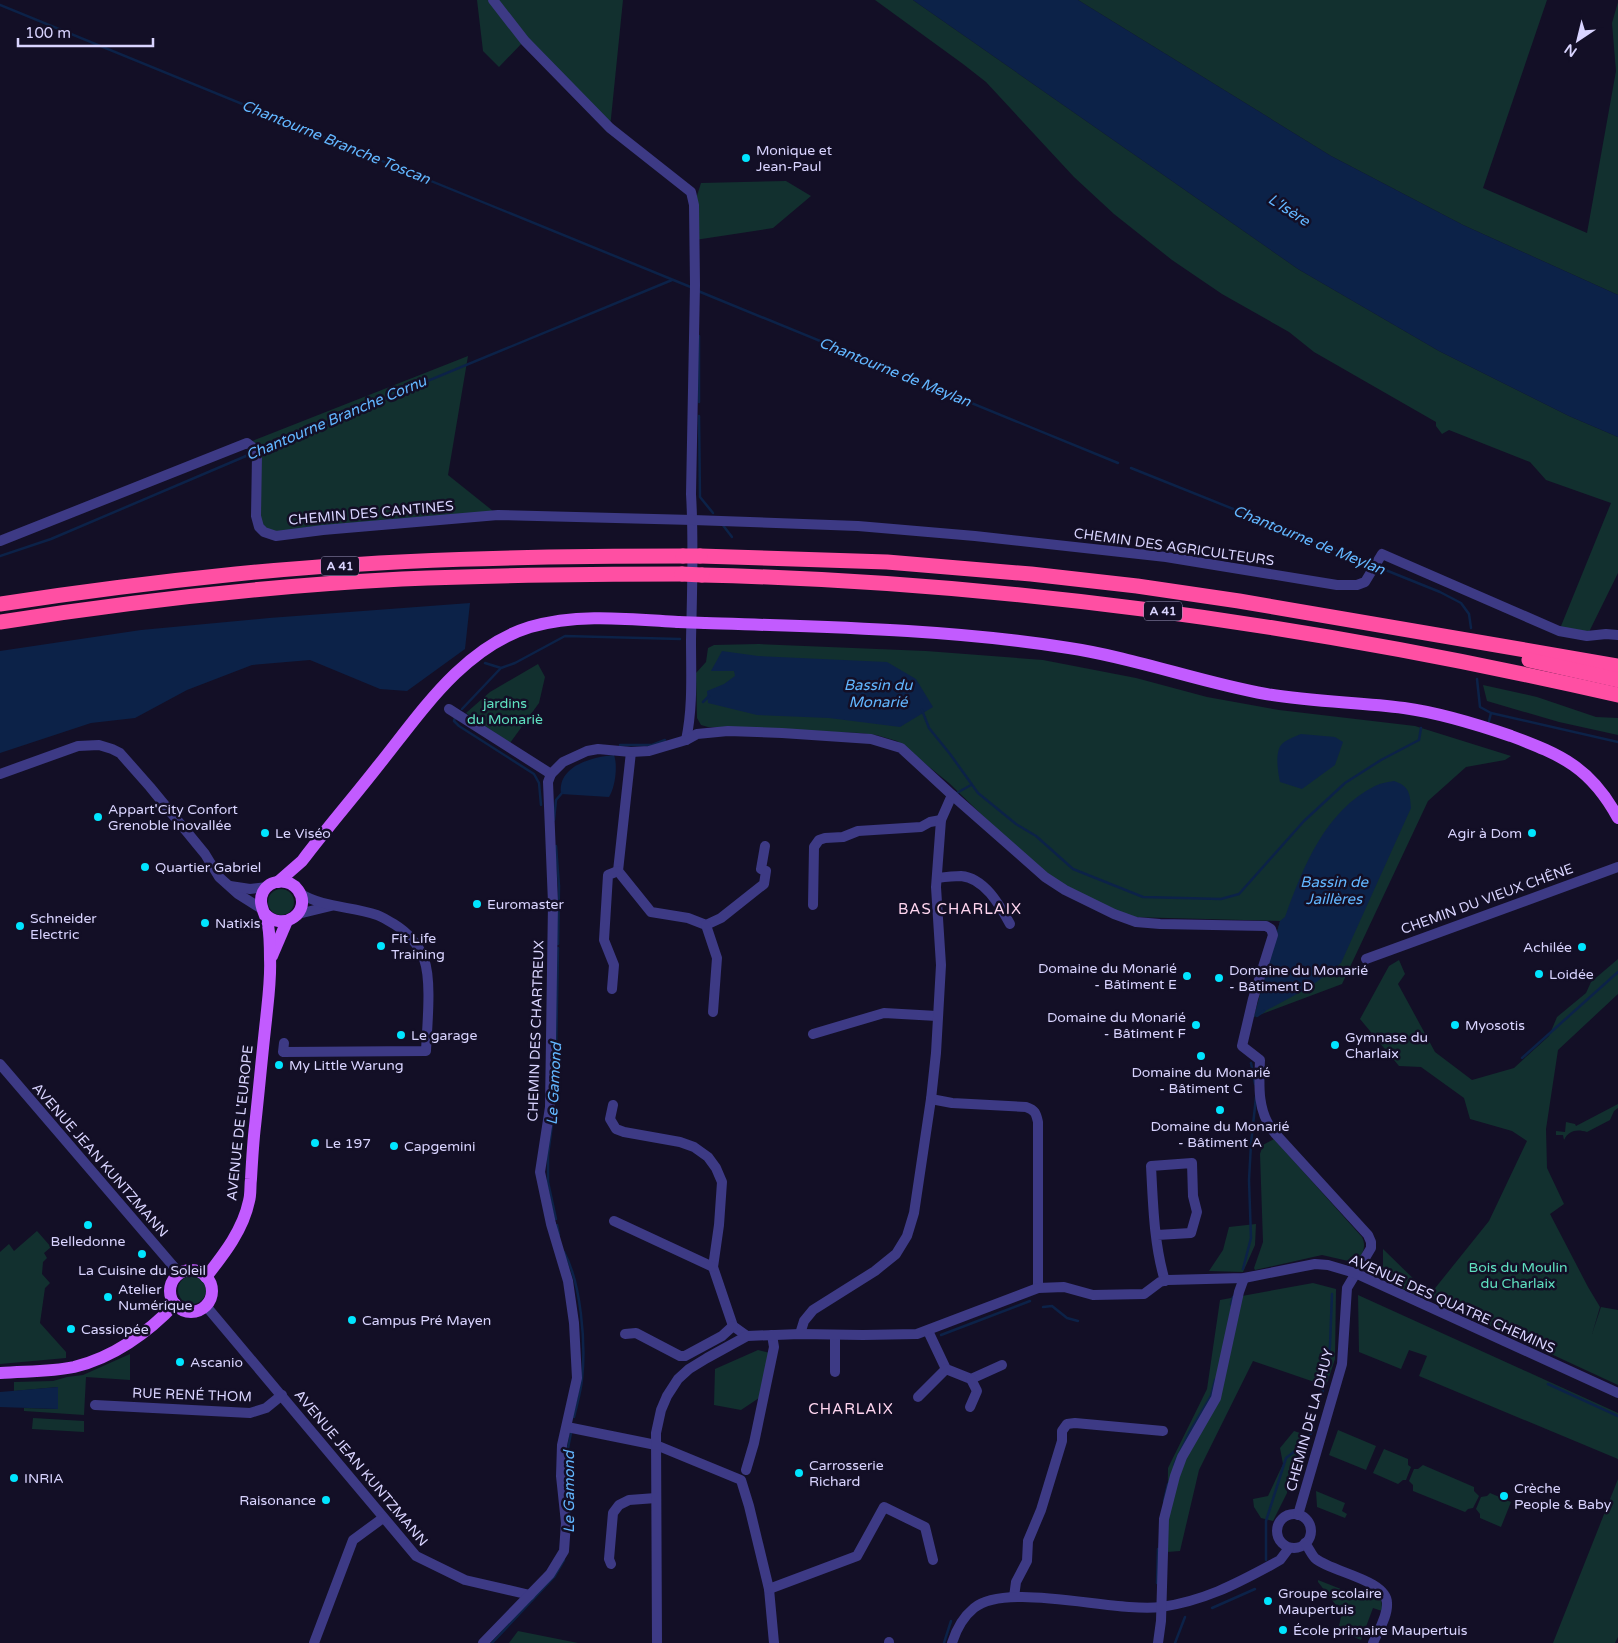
<svg xmlns="http://www.w3.org/2000/svg" width="1618" height="1643" viewBox="0 0 1618 1643" font-family="'Varela Round',sans-serif">
	<style>
		.green { fill: #12302f }
		.water { fill: #0c2248 }
		.lines { fill: none; stroke-linecap: round; stroke-linejoin: round }
		.stream { stroke: #0c2248; stroke-width: 2.5 }
		.minor { stroke: #3d3a85; stroke-width: 10 }
		.major { stroke: #c25bff; stroke-width: 12 }
		.highway { stroke: #ff4fa3; stroke-width: 15 }
		.major-bridge { stroke: #c25bff; stroke-width: 12 }
		.highway-bridge { stroke: #ff4fa3; stroke-width: 15 }
		.poi-dot { fill: #00e5ff; stroke: #130f26; stroke-width: 2 }
		.labels { text-anchor: middle; dominant-baseline: central; stroke-width: 5; stroke-linejoin: round; paint-order: stroke }
		.shield { fill: #130f26; stroke: #9e99be; stroke-width: 1 }
		.shield-label { font-size: 12px; font-weight: bold; fill: #d9d4ff }
		.poi-label { font-size: 14px; fill: #d9d4ff; stroke: #130f26; text-anchor: start }
		.street-label { font-size: 14px; fill: #d9d4ff; stroke: #130f26 }
		.park-label { font-size: 14px; fill: #5fe0c0; stroke: #130f26 }
		.water-label { font-size: 15px; font-style: italic; fill: #62b6ff; stroke: #130f26 }
		.neighbourhood-label { font-size: 15px; letter-spacing: 1px; fill: #ffd6f0; stroke: #130f26 }
	</style>
	<rect width="100%" height="100%" fill="#130f26"/>
	<g class="green">
		<polygon points="477,0 623,0 610,128 524,41 499,67 483,51"/>
		<polygon points="875,0 913,0 1298,269 1439,351 1569,416 1618,437 1618,573 1587,636 1559,631 1611,503 1546,480 1530,462 1449,430 1442,434 1436,426 1436,422 1314,352 1289,332 1222,294 1172,260 1114,214 1074,177 986,82 963,64"/>
		<polygon points="1078,0 1547,0 1483,188 1587,233 1616,71 1612,23 1618,2 1618,295 1463,225 1331,156"/>
		<polygon points="786,181 811,196 773,228 695,240 694,205 701,183"/>
		<polygon points="468,356 448,475 498,515 276,536 259,527 258,465 247,443"/>
		<polygon points="759,644 926,651 1043,660 1136,678 1207,697 1279,710 1415,726 1511,756 1505,760 1466,767 1428,801 1342,984 1254,1017 1280,921 1129,917 1114,912 1040,871 949,783 897,741 876,735 860,733 708,727 701,725 697,718 696,673 706,662 708,648 714,645"/>
		<polygon points="538,664 545,677 539,703 510,743 466,713 490,692"/>
		<polygon points="1483,685 1537,697 1596,717 1618,718 1618,735 1559,722 1487,701"/>
		<circle cx="281" cy="902" r="13"/>
		<polygon points="1618,959 1618,994 1558,1050 1546,1129 1547,1168 1564,1204 1550,1214 1588,1287 1600,1307 1592,1334 1601,1307 1618,1310 1618,1385 1428,1297 1489,1221 1527,1141 1512,1131 1470,1119 1464,1098 1421,1067 1399,1066 1360,1019 1389,966 1399,960 1405,974 1398,984 1435,1052 1472,1080 1514,1068 1549,1036 1557,1017 1586,993 1591,982"/>
		<path d="M1618,1104V1108L1614,1111L1610,1120L1587,1132C1577,1129 1569,1130 1564,1140L1563,1135H1556V1131L1565,1132L1566,1122L1575,1124L1576,1126Z"/>
		<path d="M1274,1139L1362,1237C1367,1247 1362,1254 1357,1263L1322,1255L1255,1270L1254,1268L1263,1242L1260,1154L1263,1145Z"/>
		<polygon points="1256,1224 1255,1245 1243,1272 1209,1271 1223,1250 1229,1227"/>
		<polygon points="37,1231 51,1247 44,1253 47,1258 43,1262 42,1274 50,1283 45,1288 40,1323 66,1352 66,1358 0,1364 0,1252 9,1244 14,1251"/>
		<polygon points="1383,1249 1424,1289 1416,1295 1383,1279"/>
		<circle cx="192" cy="1290" r="14"/>
		<polygon points="1313,1283 1336,1289 1335,1359 1326,1386 1253,1361 1199,1470 1180,1551 1167,1552 1168,1468 1207,1389 1220,1300"/>
		<polygon points="1358,1295 1618,1413 1618,1459 1419,1376 1427,1356 1409,1350 1401,1369 1359,1352"/>
		<polygon points="758,1350 770,1353 759,1398 741,1410 714,1405 715,1369"/>
		<polygon points="130,1354 130,1380 86,1377 84,1415 24,1411 24,1408 57,1409 58,1387 14,1391 14,1382 53,1381 67,1377 83,1375"/>
		<polygon points="33,1418 84,1421 84,1432 32,1429"/>
		<polygon points="1338,1430 1376,1446 1366,1470 1329,1455"/>
		<polygon points="1294,1431 1306,1435 1297,1458 1289,1470 1287,1493 1273,1521 1261,1518 1254,1507 1253,1499 1268,1496 1283,1464 1280,1448"/>
		<polygon points="1384,1449 1408,1459 1408,1465 1411,1467 1406,1480 1403,1480 1398,1484 1373,1473"/>
		<polygon points="1423,1465 1474,1487 1474,1491 1479,1496 1473,1508 1468,1509 1465,1512 1413,1491 1413,1485 1409,1481 1414,1469 1418,1469"/>
		<polygon points="1618,1479 1618,1637 1615,1643 1553,1643"/>
		<polygon points="1316,1491 1345,1503 1342,1511 1347,1514 1345,1518 1317,1507"/>
		<polygon points="1490,1493 1511,1502 1501,1527 1480,1518 1480,1514 1476,1509 1481,1497 1487,1496"/>
		<path d="M1318,1580L1366,1599L1371,1587C1381,1593 1382,1601 1382,1611L1373,1608L1361,1640C1352,1637 1347,1631 1339,1626L1343,1608L1336,1605L1318,1582Z"/>
		<polygon points="518,1631 578,1643 509,1643"/>
	</g>
	<g class="water">
		<polygon points="913,0 1078,0 1331,156 1463,225 1618,295 1618,437 1569,416 1439,351 1298,269"/>
		<polygon points="470,603 465,649 407,691 380,689 310,660 252,665 187,690 135,718 91,723 0,753 0,651 141,630 269,618"/>
		<polygon points="722,651 758,656 887,662 916,679 933,707 900,727 829,718 757,715 708,703 707,691 724,684 735,676 734,671 711,671"/>
		<path d="M1301,734L1335,737L1343,742L1335,765L1302,789L1280,782C1278,772 1274,750 1283,743C1288,739 1296,736 1301,734Z"/>
		<path d="M614,755C618,766 615,788 609,797L561,794C557,766 592,757 614,755Z"/>
		<path d="M1394,781C1409,786 1410,793 1411,808L1341,963L1310,987L1254,1017L1280,921L1285,917C1303,867 1325,811 1375,786C1381,783 1388,782 1394,781Z"/>
		<polygon points="58,1387 58,1409 0,1407 0,1392"/>
	</g>
	<g class="lines">
		<g class="stream">
			<polyline points="0,5 693,288"/>
			<polyline points="698,291 1118,463"/>
			<polyline points="699,336 699,402"/>
			<polyline points="699,416 700,497 713,513"/>
			<polyline points="258,451 672,280"/>
			<polyline points="1131,468 1373,565"/>
			<polyline points="722,524 732,537"/>
			<polyline points="0,556 51,539 253,453"/>
			<polyline points="1378,567 1440,592 1461,603 1469,614 1471,628"/>
			<polyline points="485,663 501,668 515,663 565,636 680,639"/>
			<polyline points="1477,679 1480,707 1491,713 1618,742"/>
			<polyline points="703,702 709,696"/>
			<polyline points="462,709 500,669"/>
			<polyline points="922,710 929,728 950,754 978,793 1016,824 1036,836 1073,869 1143,897 1221,899 1239,894 1304,821 1345,783 1381,760 1419,740 1421,728"/>
			<polyline points="455,718 454,721 459,726 534,774 539,783 541,805"/>
			<polyline points="1489,721 1491,713"/>
			<polyline points="620,745 652,745 665,740"/>
			<polyline points="955,794 971,785"/>
			<polyline points="554,820 556,800 562,793"/>
			<polyline points="556,846 559,886 558,944"/>
			<polyline points="1257,1016 1264,1011"/>
			<polyline points="556,1052 558,948"/>
			<polyline points="1522,1058 1618,972"/>
			<polyline points="1251,1063 1255,1084"/>
			<polyline points="554,1110 548,1155 548,1182 556,1219"/>
			<polyline points="557,1225 559,1235"/>
			<path d="M564,1252C581,1283 586,1343 582,1379C581,1391 577,1404 574,1417"/>
			<polyline points="1243,1269 1251,1238 1249,1180 1251,1144 1256,1097"/>
			<polyline points="1231,1304 1233,1297"/>
			<polyline points="1043,1307 1052,1306 1067,1318 1078,1321"/>
			<polyline points="941,1335 1030,1301"/>
			<polyline points="1548,1384 1618,1416"/>
			<polyline points="1322,1396 1330,1346 1332,1294"/>
			<polyline points="1174,1465 1189,1433 1211,1396 1215,1380"/>
			<polyline points="1164,1501 1168,1484"/>
			<polyline points="570,1518 566,1458 571,1433"/>
			<polyline points="1266,1560 1266,1521 1286,1458 1299,1448 1314,1430"/>
			<polyline points="1157,1583 1158,1549"/>
			<polyline points="1212,1608 1255,1589"/>
			<polyline points="492,1643 554,1577 564,1560"/>
			<polyline points="944,1643 951,1621"/>
			<polyline points="1175,1643 1185,1617"/>
		</g>
		<g class="minor">
			<path d="M493,0L525,41L610,128L691,192L694,205L695,285L691,494C694,543 692,592 691,640C691,673 693,708 686,740"/>
			<polyline points="0,541 247,443 255,449 257,455 256,516 259,527 264,532 276,536 323,530 498,515 693,520 858,526 975,536 1166,557 1337,585 1357,585 1365,582 1382,554 1559,631 1587,636 1606,634 1618,635"/>
			<polyline points="449,709 551,774"/>
			<polyline points="631,752 618,871 651,912 688,918 706,925 721,918 764,884 766,871 761,869 765,846"/>
			<polyline points="0,774 78,746 99,745 112,749 120,753 150,787 205,854 219,877 238,894 262,909"/>
			<path d="M937,878C945,877 953,876 961,876C985,878 1000,906 1010,924"/>
			<polyline points="230,886 250,889 267,887"/>
			<polyline points="813,905 814,847 819,840 825,838 843,837 858,831 921,827 930,822 941,820"/>
			<polyline points="298,914 331,906"/>
			<polyline points="706,925 717,958 713,1012"/>
			<polyline points="1366,959 1618,867"/>
			<polyline points="612,989 614,965 604,940 608,875 618,871"/>
			<polyline points="813,1034 884,1013 937,1016"/>
			<path d="M284,1043L283,1052L426,1051C427,1026 432,981 424,959C418,944 407,932 394,924C388,921 383,917 377,915C351,906 324,908 299,893"/>
			<polyline points="0,1064 180,1274"/>
			<path d="M931,1099L952,1103L1026,1107C1035,1110 1036,1113 1038,1122V1288"/>
			<polyline points="613,1105 610,1119 616,1129 624,1132 680,1142 694,1147 708,1157 716,1168 722,1182 719,1225 713,1267 733,1326 747,1336"/>
			<polyline points="614,1221 713,1267"/>
			<path d="M1157,1235L1191,1233L1197,1212L1193,1196L1192,1163L1151,1166C1153,1204 1154,1245 1165,1281"/>
			<polyline points="206,1306 416,1556 465,1580 530,1595"/>
			<polyline points="928,1331 946,1369 971,1379 1002,1365"/>
			<polyline points="625,1334 636,1333 680,1356 685,1356 722,1336 733,1326"/>
			<polyline points="800,1334 804,1321 813,1310 875,1271 896,1254 907,1236 914,1213 931,1099 936,1053 941,965 936,887 941,820 952,795"/>
			<polyline points="835,1335 835,1372"/>
			<polyline points="918,1397 946,1369"/>
			<polyline points="95,1405 250,1413 266,1408 282,1395"/>
			<polyline points="970,1407 977,1391 971,1379"/>
			<polyline points="567,1427 656,1445 741,1480 749,1506 769,1589 774,1643"/>
			<polyline points="746,1470 754,1443 774,1347 772,1335"/>
			<circle cx="1294" cy="1531" r="17"/>
			<path d="M1305,1543C1309,1548 1312,1556 1316,1559C1332,1572 1387,1580 1387,1603C1388,1616 1378,1631 1373,1643"/>
			<polyline points="611,1564 609,1559 613,1513 619,1505 629,1500 656,1498"/>
			<polyline points="769,1589 857,1556 884,1507 925,1527 933,1560"/>
			<polyline points="1014,1597 1016,1582 1027,1561 1028,1541 1041,1510 1062,1441 1062,1431 1067,1424 1075,1423 1163,1431"/>
			<polyline points="314,1643 353,1540 383,1518"/>
			<path d="M483,1643L550,1574L564,1551L566,1523L561,1476L562,1445L577,1378L574,1323L568,1281L551,1224L540,1172L550,1107L553,903L548,782L551,774L563,762L587,751L598,749L631,752L649,751L686,740L697,734L728,731L782,733L871,739L901,748L952,795L1045,877L1065,890L1114,914L1136,922L1160,924L1266,926L1271,929L1273,935L1253,999L1242,1046L1260,1060C1259,1084 1257,1111 1273,1131L1368,1235L1371,1242V1248L1347,1288L1342,1364L1298,1515"/>
			<polyline points="657,1643 656,1433 661,1410 667,1396 678,1379 689,1369 707,1358 747,1336 800,1334 863,1335 917,1334 1038,1288 1064,1287 1093,1295 1144,1294 1160,1282 1168,1280 1244,1278 1315,1264 1328,1265 1355,1273 1618,1393"/>
			<polyline points="889,1643 889,1642"/>
			<path d="M952,1643C956,1630 963,1617 974,1608C1007,1581 1115,1613 1161,1607C1203,1601 1234,1585 1271,1565L1280,1560L1289,1548"/>
			<polyline points="1158,1643 1161,1621 1164,1519 1175,1476 1182,1457 1216,1398 1239,1292 1244,1278"/>
		</g>
		<g class="major">
			<path d="M705,623C826,627 950,629 1069,648C1136,658 1199,682 1266,694C1312,702 1358,702 1404,708C1441,713 1476,724 1511,736C1562,755 1591,768 1618,818"/>
			<path d="M278,882L302,861C326,829 353,798 378,766C420,714 462,648 530,627C578,613 629,619 678,622"/>
			<polyline points="272,956 287,921"/>
			<circle cx="191" cy="1291" r="21"/>
			<path d="M206,1277C224,1254 243,1230 249,1201C251,1194 250,1186 251,1179C252,1161 253,1143 255,1126C259,1090 262,1055 266,1020C268,1000 271,979 270,959C270,948 270,936 268,925C266,914 257,904 263,892C270,879 289,878 298,890C313,911 283,934 264,913"/>
			<path d="M0,1373C24,1371 50,1372 74,1367C112,1358 148,1333 175,1304"/>
		</g>
		<g class="highway">
			<polyline points="700,556 887,562 1031,574 1137,586 1239,601 1618,666"/>
			<path d="M702,575C1011,582 1317,626 1618,695"/>
			<path d="M0,604C79,592 157,582 236,574C385,559 534,556 683,556"/>
			<path d="M0,622C133,601 268,586 402,579C496,575 589,574 682,574"/>
			<polyline points="1529,660 1618,680"/>
		</g>
		<polyline class="major-bridge" points="678,622 705,623"/>
		<g class="highway-bridge">
			<polyline points="683,556 700,556"/>
			<polyline points="682,574 702,575"/>
		</g>
	</g>
	<g class="poi-dot">
		<circle cx="746" cy="158" r="5"/>
		<circle cx="98" cy="817" r="5"/>
		<circle cx="265" cy="833" r="5"/>
		<circle cx="1532" cy="833" r="5"/>
		<circle cx="145" cy="867" r="5"/>
		<circle cx="477" cy="904" r="5"/>
		<circle cx="205" cy="923" r="5"/>
		<circle cx="20" cy="926" r="5"/>
		<circle cx="381" cy="946" r="5"/>
		<circle cx="1582" cy="947" r="5"/>
		<circle cx="1539" cy="974" r="5"/>
		<circle cx="1187" cy="976" r="5"/>
		<circle cx="1219" cy="978" r="5"/>
		<circle cx="1196" cy="1025" r="5"/>
		<circle cx="1455" cy="1025" r="5"/>
		<circle cx="401" cy="1035" r="5"/>
		<circle cx="1335" cy="1045" r="5"/>
		<circle cx="1201" cy="1056" r="5"/>
		<circle cx="279" cy="1065" r="5"/>
		<circle cx="1220" cy="1110" r="5"/>
		<circle cx="315" cy="1143" r="5"/>
		<circle cx="394" cy="1146" r="5"/>
		<circle cx="88" cy="1225" r="5"/>
		<circle cx="142" cy="1254" r="5"/>
		<circle cx="108" cy="1297" r="5"/>
		<circle cx="352" cy="1320" r="5"/>
		<circle cx="71" cy="1329" r="5"/>
		<circle cx="180" cy="1362" r="5"/>
		<circle cx="799" cy="1473" r="5"/>
		<circle cx="14" cy="1478" r="5"/>
		<circle cx="1504" cy="1496" r="5"/>
		<circle cx="326" cy="1500" r="5"/>
		<circle cx="1268" cy="1601" r="5"/>
		<circle cx="1283" cy="1630" r="5"/>
	</g>
	<g class="labels">
		<g class="shield">
			<rect x="321" y="556.5" width="38" height="19" rx="4"/>
			<rect x="1144" y="601.5" width="38" height="19" rx="4"/>
		</g>
		<g class="shield-label">
			<text x="340" y="566">A 41</text>
			<text x="1163" y="611">A 41</text>
		</g>
		<g class="poi-label">
			<text x="756" y="150">Monique et<tspan x="756" dy="16">Jean-Paul</tspan></text>
			<text x="108" y="809">Appart'City Confort<tspan x="108" dy="16">Grenoble Inovallée</tspan></text>
			<text x="275" y="833">Le Viséo</text>
			<text x="1522" y="833" text-anchor="end">Agir à Dom</text>
			<text x="155" y="867">Quartier Gabriel</text>
			<text x="487" y="904">Euromaster</text>
			<text x="30" y="918">Schneider<tspan x="30" dy="16">Electric</tspan></text>
			<text x="215" y="923">Natixis</text>
			<text x="391" y="938">Fit Life<tspan x="391" dy="16">Training</tspan></text>
			<text x="1572" y="947" text-anchor="end">Achilée</text>
			<text x="1177" y="968" text-anchor="end">Domaine du Monarié<tspan x="1177" dy="16">- Bâtiment E</tspan></text>
			<text x="1229" y="970">Domaine du Monarié<tspan x="1229" dy="16">- Bâtiment D</tspan></text>
			<text x="1549" y="974">Loidée</text>
			<text x="1186" y="1017" text-anchor="end">Domaine du Monarié<tspan x="1186" dy="16">- Bâtiment F</tspan></text>
			<text x="1465" y="1025">Myosotis</text>
			<text x="411" y="1035">Le garage</text>
			<text x="1345" y="1037">Gymnase du<tspan x="1345" dy="16">Charlaix</tspan></text>
			<text x="289" y="1065">My Little Warung</text>
			<text x="1201" y="1072" text-anchor="middle">Domaine du Monarié<tspan x="1201" dy="16">- Bâtiment C</tspan></text>
			<text x="1220" y="1126" text-anchor="middle">Domaine du Monarié<tspan x="1220" dy="16">- Bâtiment A</tspan></text>
			<text x="325" y="1143">Le 197</text>
			<text x="404" y="1146">Capgemini</text>
			<text x="88" y="1241" text-anchor="middle">Belledonne</text>
			<text x="142" y="1270" text-anchor="middle">La Cuisine du Soleil</text>
			<text x="118" y="1289">Atelier<tspan x="118" dy="16">Numérique</tspan></text>
			<text x="362" y="1320">Campus Pré Mayen</text>
			<text x="81" y="1329">Cassiopée</text>
			<text x="190" y="1362">Ascanio</text>
			<text x="809" y="1465">Carrosserie<tspan x="809" dy="16">Richard</tspan></text>
			<text x="24" y="1478">INRIA</text>
			<text x="1514" y="1488">Crèche<tspan x="1514" dy="16">People &amp; Baby</tspan></text>
			<text x="316" y="1500" text-anchor="end">Raisonance</text>
			<text x="1278" y="1593">Groupe scolaire<tspan x="1278" dy="16">Maupertuis</tspan></text>
			<text x="1293" y="1630">École primaire Maupertuis</text>
		</g>
		<g class="street-label">
			<text transform="translate(371 513) rotate(-5)">CHEMIN DES CANTINES</text>
			<text transform="translate(1174 547) rotate(8)">CHEMIN DES AGRICULTEURS</text>
			<text transform="translate(1487 899) rotate(-20)">CHEMIN DU VIEUX CHÊNE</text>
			<text transform="translate(536 1031) rotate(-88)">CHEMIN DES CHARTREUX</text>
			<text transform="translate(240 1123) rotate(-84)">AVENUE DE L'EUROPE</text>
			<text transform="translate(100 1160) rotate(49)">AVENUE JEAN KUNTZMANN</text>
			<text transform="translate(1452 1304) rotate(24)">AVENUE DES QUATRE CHEMINS</text>
			<text transform="translate(192 1395) rotate(2)">RUE RENÉ THOM</text>
			<text transform="translate(1310 1420) rotate(-75)">CHEMIN DE LA DHUY</text>
			<text transform="translate(361 1468) rotate(50)">AVENUE JEAN KUNTZMANN</text>
		</g>
		<g class="park-label">
			<text x="505" y="703">jardins<tspan x="505" dy="16">du Monariè</tspan></text>
			<text x="1518" y="1267">Bois du Moulin<tspan x="1518" dy="16">du Charlaix</tspan></text>
		</g>
		<g class="water-label">
			<text transform="translate(336 142) rotate(22)">Chantourne Branche Toscan</text>
			<text transform="translate(1289 210) rotate(33)">L'Isère</text>
			<text transform="translate(895 372) rotate(22)">Chantourne de Meylan</text>
			<text transform="translate(336 418) rotate(-23)">Chantourne Branche Cornu</text>
			<text transform="translate(1309 540) rotate(22)">Chantourne de Meylan</text>
			<text x="878" y="685">Bassin du<tspan x="878" dy="17">Monarié</tspan></text>
			<text x="1334" y="882">Bassin de<tspan x="1334" dy="17">Jaillères</tspan></text>
			<text transform="translate(554 1084) rotate(-87)">Le Gamond</text>
			<text transform="translate(569 1492) rotate(-90)">Le Gamond</text>
		</g>
		<g class="neighbourhood-label">
			<text x="960" y="909">BAS CHARLAIX</text>
			<text x="851" y="1409">CHARLAIX</text>
		</g>
	</g>
	<g transform="translate(1578 40) rotate(215)" stroke="#130f26" stroke-width="4" paint-order="stroke">
	<path d="M0-4L9 19L0 12L-9 19Z" fill="#d9d4ff"/>
	<text y="-8" font-size="14" font-weight="bold" text-anchor="middle" fill="#d9d4ff">N</text>
	</g>
	<path d="M18 38v8h135v-8" fill="none" stroke="#d9d4ff" stroke-width="2.5"/>
	<text x="25" y="38" font-size="15" fill="#d9d4ff" stroke="#130f26" stroke-width="4" paint-order="stroke">100 m</text>
</svg>
